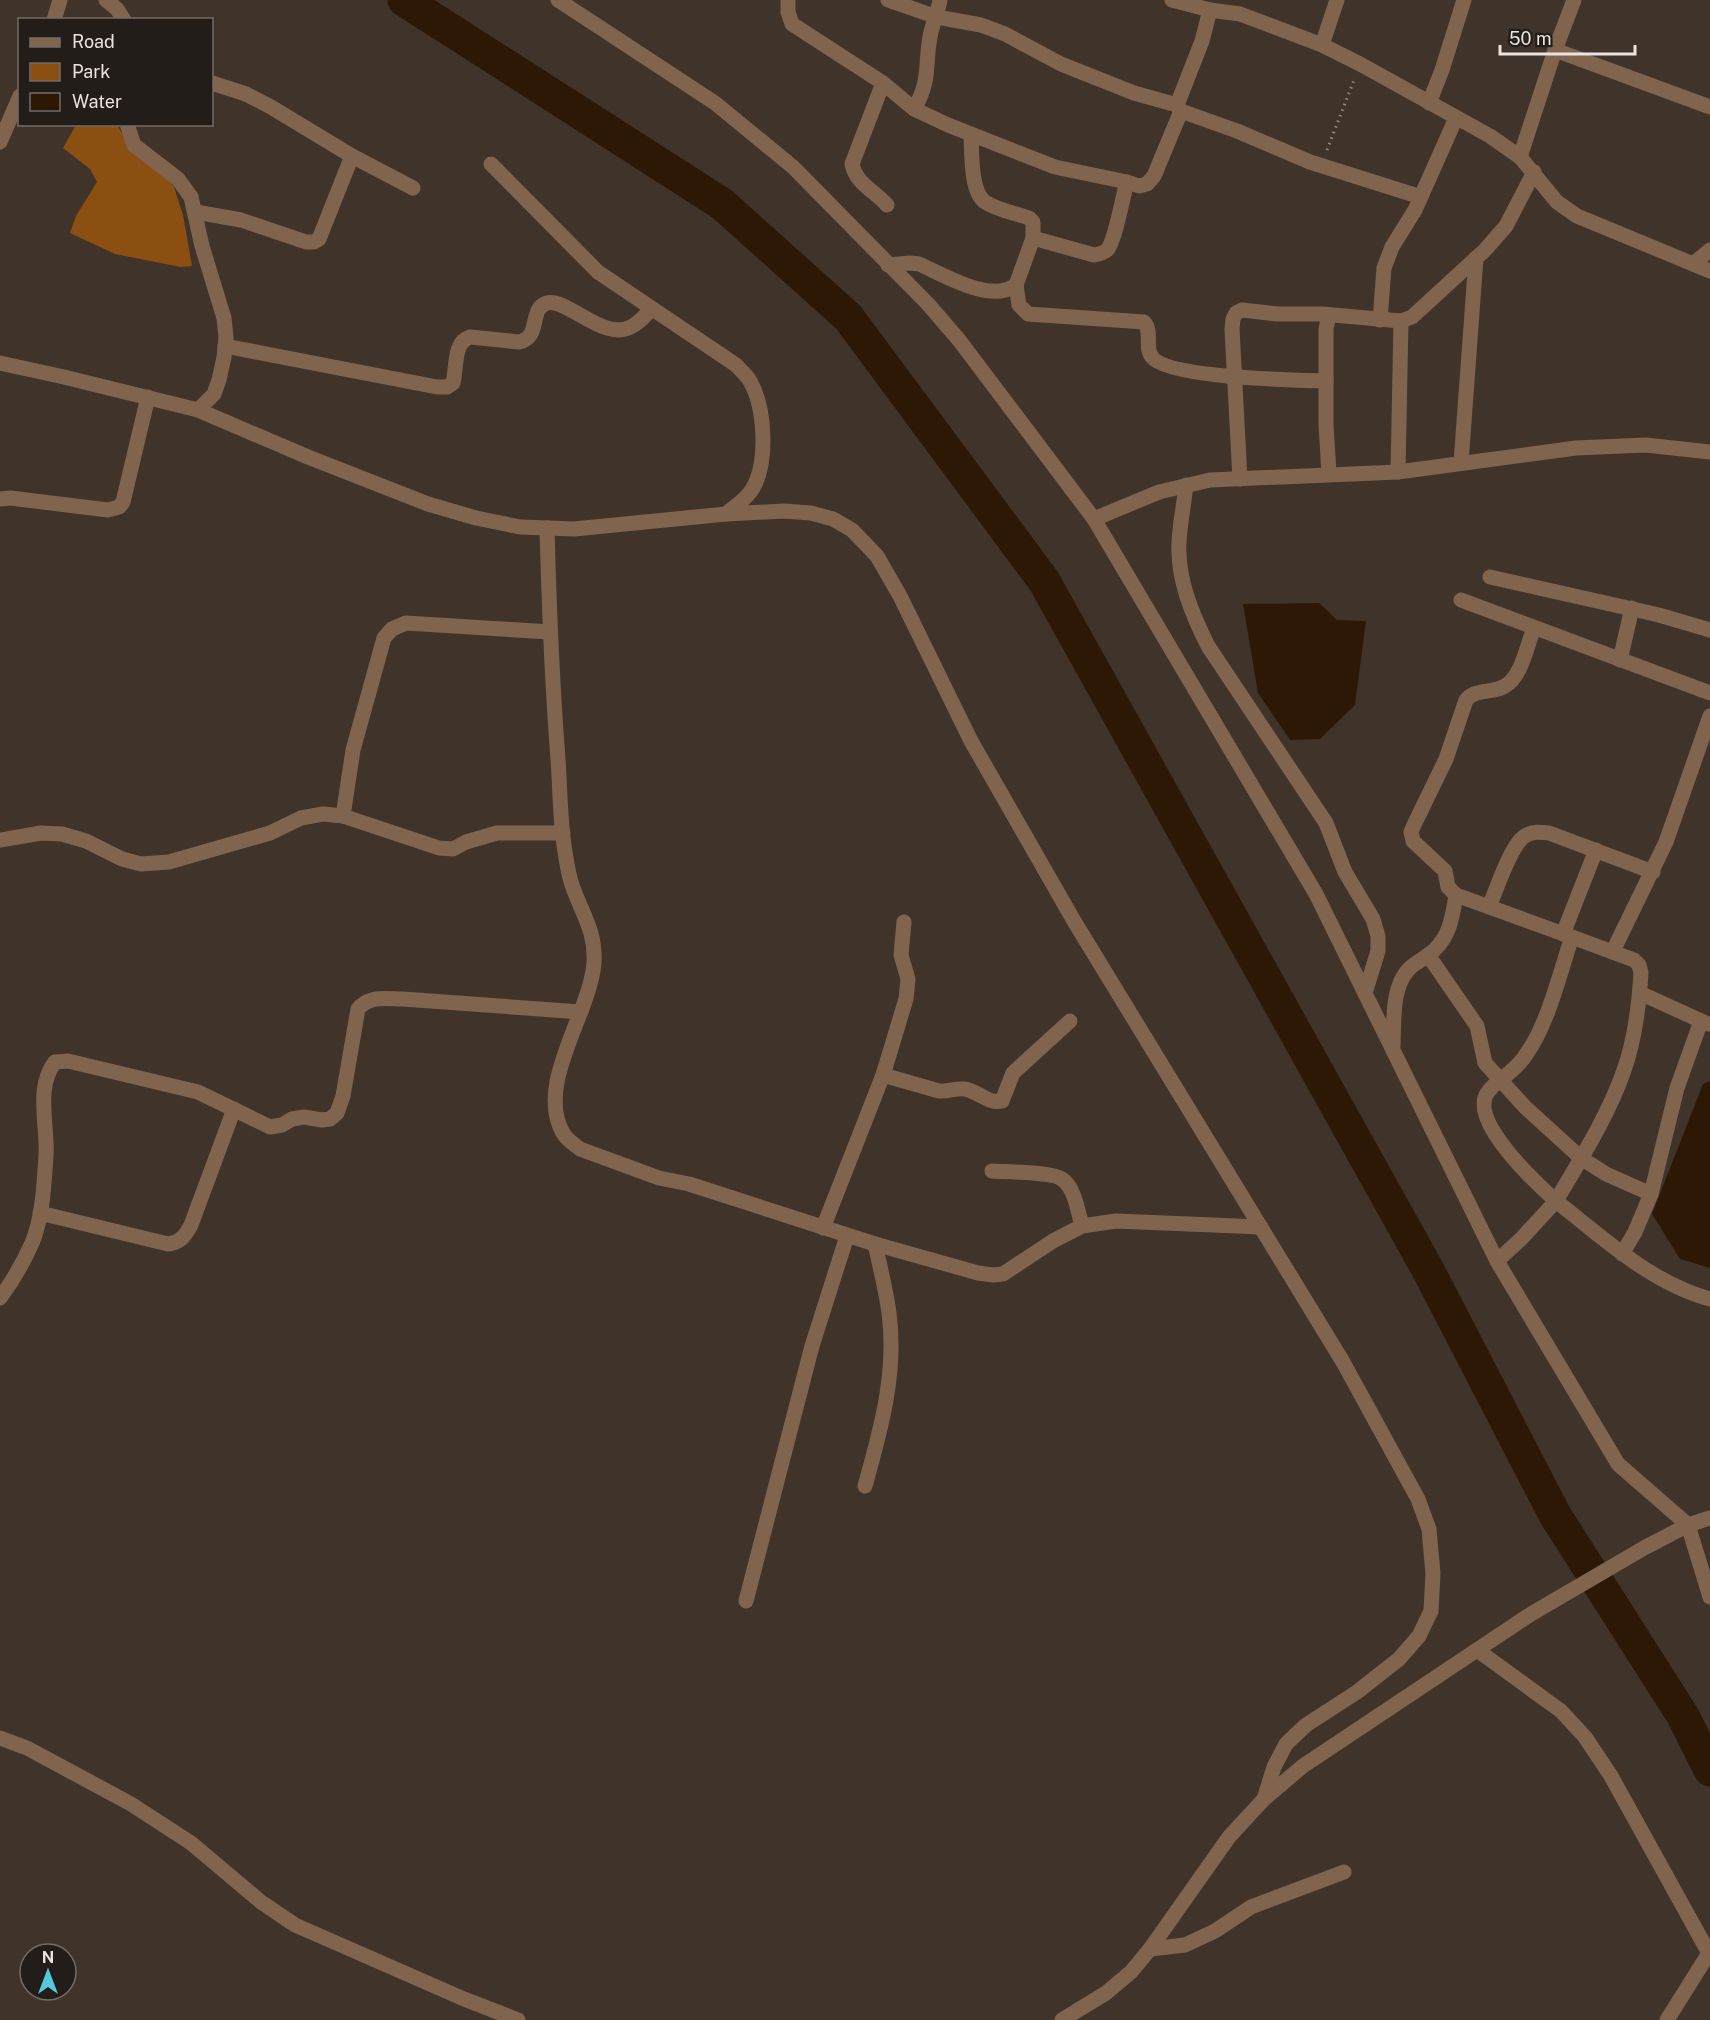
<svg xmlns="http://www.w3.org/2000/svg" width="1710" height="2020" viewBox="0 0 1710 2020" font-family="'Public Sans',sans-serif">
	<style>
		.green { fill: #8b4f12 }
		.water { fill: #2d1806 }
		.lines { fill: none; stroke-linecap: round; stroke-linejoin: round }
		.river { stroke: #2d1806; stroke-width: 33 }
		.path { stroke: #948a82; stroke-width: 3; stroke-dasharray: 1.5 4.5; stroke-linecap: butt }
		.minor { stroke: #81644d; stroke-width: 15 }
	</style>
	<rect width="100%" height="100%" fill="#40342a"/>
	<polygon class="green" points="76,125 117,125 130,146 168,178 174,187 183,215 192,266 181,267 115,254 70,233 76,216 97,182 90,169 63,148"/>
	<g class="water">
		<polygon points="1319,603 1337,620 1366,621 1355,705 1320,739 1290,740 1258,693 1243,604"/>
		<polygon points="1710,1081 1710,1268 1680,1259 1652,1214 1703,1084"/>
	</g>
	<g class="lines">
		<polyline class="river" points="404,0 722,204 848,317 1044,581 1428,1270 1555,1515 1683,1716 1710,1770"/>
		<polyline class="path" points="1327,150 1354,80"/>
		<g class="minor">
			<polyline points="106,0 117,9 124,20"/>
			<polyline points="558,0 715,103 793,167 928,304 959,340 1094,519 1316,894 1497,1261 1618,1464 1688,1525 1710,1597"/>
			<polyline points="788,0 788,12 792,24 883,83 914,109 948,125 1055,167 1127,182 1139,186 1147,184 1154,176 1181,111"/>
			<polyline points="888,0 937,17 981,25 1005,34 1061,64 1134,93 1177,105"/>
			<polyline points="1172,0 1210,10 1240,14 1322,45 1360,64 1490,136 1520,157 1557,202 1577,216 1710,271"/>
			<polyline points="1210,10 1202,41 1177,105 1181,111 1237,131 1310,162 1421,197"/>
			<polyline points="54,20 60,0"/>
			<polyline points="1322,45 1337,0"/>
			<polyline points="1555,50 1710,107"/>
			<polyline points="212,83 246,94 271,107 352,156 413,188"/>
			<path d="M883,83L852,164C856,184 875,191 887,205"/>
			<polyline points="1429,103 1442,70 1464,0"/>
			<path d="M914,109C932,79 924,62 931,32C934,21 938,11 940,0"/>
			<polyline points="127,124 134,145 178,179 191,197 202,246 224,318 226,337 224,357 219,380 214,394 198,410"/>
			<polyline points="0,142 20,96"/>
			<polyline points="1520,157 1555,50 1574,0"/>
			<path d="M491,164L598,272L736,365C741,371 748,376 751,383C765,409 768,462 753,488C747,499 735,506 726,514"/>
			<polyline points="196,212 241,220 306,242 314,242 319,239 352,156"/>
			<path d="M1033,238L1094,255C1099,254 1104,253 1107,250C1115,242 1123,195 1127,182"/>
			<polyline points="1693,264 1710,250"/>
			<path d="M888,265L910,263L919,264C944,275 991,304 1016,285L1033,238V222L1029,218C1015,213 997,210 985,202C970,191 972,152 971,134"/>
			<path d="M1016,285L1019,305L1028,314L1144,322C1153,332 1144,347 1152,357C1167,378 1296,380 1326,381"/>
			<polyline points="1329,315 1326,329 1326,425 1329,474"/>
			<polyline points="1380,320 1384,268 1392,247 1415,210 1456,118"/>
			<polyline points="1401,321 1412,317 1485,250 1506,226 1534,172"/>
			<path d="M225,346L437,387H447L453,383C457,368 453,342 470,337L519,342C542,337 528,309 547,303C567,297 606,345 634,325C641,321 646,314 652,309"/>
			<polyline points="0,363 64,377 198,410 308,457 428,504 476,518 520,527 574,529 726,514 784,511 811,513 833,519 852,530 877,556 900,596 971,741 1074,921 1343,1362 1418,1499 1429,1529 1433,1574 1431,1611 1419,1636 1399,1659 1357,1692 1306,1725 1286,1744 1274,1767 1264,1799"/>
			<polyline points="1461,463 1476,258"/>
			<polyline points="1240,479 1232,329 1233,319 1236,313 1242,310 1278,314 1322,314 1401,321 1398,472"/>
			<path d="M1186,485C1184,504 1180,523 1179,542C1177,579 1192,614 1208,646L1326,823L1345,872L1373,919L1378,936V951L1365,993"/>
			<polyline points="0,499 10,498 108,510 119,507 123,502 148,397"/>
			<polyline points="1094,519 1159,492 1210,480 1398,472 1576,448 1646,445 1710,452"/>
			<path d="M547,528C549,605 552,682 558,759C560,788 560,817 564,845C566,859 568,873 572,885C582,914 596,931 594,963C590,1014 535,1084 563,1133C567,1140 574,1144 580,1149L659,1178L689,1184L875,1244L978,1273L993,1275L1003,1274L1053,1241L1082,1226L1116,1221L1261,1227"/>
			<polyline points="1490,577 1659,615 1710,630"/>
			<polyline points="1461,600 1710,693"/>
			<path d="M1534,628C1527,645 1522,676 1505,686C1492,694 1476,688 1466,700L1446,759L1413,827L1411,832L1413,841L1445,871L1448,887L1456,895L1572,937"/>
			<polyline points="1620,660 1632,608"/>
			<polyline points="343,816 353,750 384,638 392,629 406,623 550,632"/>
			<polyline points="0,840 41,833 62,834 86,841 122,859 141,864 169,862 270,833 301,818 323,814 343,816 439,848 453,849 466,842 497,833 563,833"/>
			<path d="M1489,907C1496,891 1511,844 1525,836C1533,831 1540,832 1549,833L1653,872"/>
			<polyline points="1563,934 1596,850"/>
			<polyline points="1613,951 1666,842 1710,716"/>
			<polyline points="1428,955 1477,1026 1485,1063 1525,1107 1581,1158 1606,1174 1651,1194"/>
			<polyline points="1640,993 1708,1024"/>
			<path d="M1393,1046C1394,1025 1392,996 1403,977C1409,966 1417,963 1427,956C1449,941 1452,920 1456,895"/>
			<path d="M883,1075L939,1091C948,1092 956,1088 964,1089C979,1091 987,1104 1002,1101L1013,1073L1070,1021"/>
			<path d="M992,1171C1006,1172 1052,1172 1062,1179C1075,1188 1078,1212 1082,1226"/>
			<path d="M40,1213L168,1244C181,1242 185,1236 191,1225L234,1109"/>
			<polyline points="823,1228 883,1075 906,999 908,979 901,955 904,922"/>
			<polyline points="1622,1254 1635,1232 1651,1194 1677,1088 1701,1021"/>
			<path d="M1497,1261L1521,1239L1556,1201C1536,1183 1472,1124 1486,1095C1491,1085 1501,1080 1509,1073C1515,1068 1523,1060 1527,1053C1548,1024 1560,972 1572,937L1634,960L1639,965L1641,973C1639,1006 1635,1041 1623,1073C1607,1118 1580,1160 1556,1201C1603,1238 1651,1283 1710,1299"/>
			<path d="M0,1298C12,1282 24,1261 32,1243C43,1217 44,1183 46,1156C48,1126 35,1087 55,1062L68,1061L198,1092L270,1127L282,1125L292,1119L304,1117L322,1120L330,1119L337,1113L343,1096L358,1009C369,995 387,999 403,999L581,1012"/>
			<path d="M865,1486C881,1429 897,1372 889,1313C886,1290 880,1267 875,1244"/>
			<polyline points="746,1601 812,1346 847,1236"/>
			<polyline points="1477,1650 1561,1711 1585,1737 1611,1776 1710,1955"/>
			<polyline points="0,1738 27,1748 131,1804 191,1843 261,1902 295,1925 464,1999 518,2020"/>
			<polyline points="1150,1949 1185,1945 1215,1931 1251,1907 1344,1872"/>
			<polyline points="1062,2020 1106,1993 1131,1972 1150,1949 1229,1837 1264,1799 1303,1766 1531,1614 1644,1548 1688,1525 1710,1518"/>
			<polyline points="1667,2020 1709,1953"/>
		</g>
	</g>
	<rect x="18" y="18" width="195" height="108" fill="#221d18" stroke="#726c67" stroke-width="1.5"/>
	<rect x="30" y="38" width="30" height="9" fill="#81644d" stroke="#726c67" stroke-width="1.5"/>
	<text x="72" y="48" font-size="18" fill="#ebe3dd">Road</text>
	<rect x="30" y="63" width="30" height="18" fill="#8b4f12" stroke="#726c67" stroke-width="1.5"/>
	<text x="72" y="78" font-size="18" fill="#ebe3dd">Park</text>
	<rect x="30" y="93" width="30" height="18" fill="#2d1806" stroke="#726c67" stroke-width="1.5"/>
	<text x="72" y="108" font-size="18" fill="#ebe3dd">Water</text>
	<g transform="translate(48 1972)"><circle r="28" fill="#221d18" stroke="#726c67" stroke-width="1.5"/>
	<path d="M0-4.5L10 22L0 15L-10 22Z" fill="#54cadd"/>
	<text y="-9" font-size="16" font-weight="bold" text-anchor="middle" fill="#ebe3dd">N</text>
	</g>
	<path d="M1500 45v9h135v-9" fill="none" stroke="#ebe3dd" stroke-width="3"/>
	<text x="1509" y="45" font-size="18" fill="#ebe3dd" stroke="#221d18" stroke-width="4.5" paint-order="stroke">50 m</text>
</svg>
